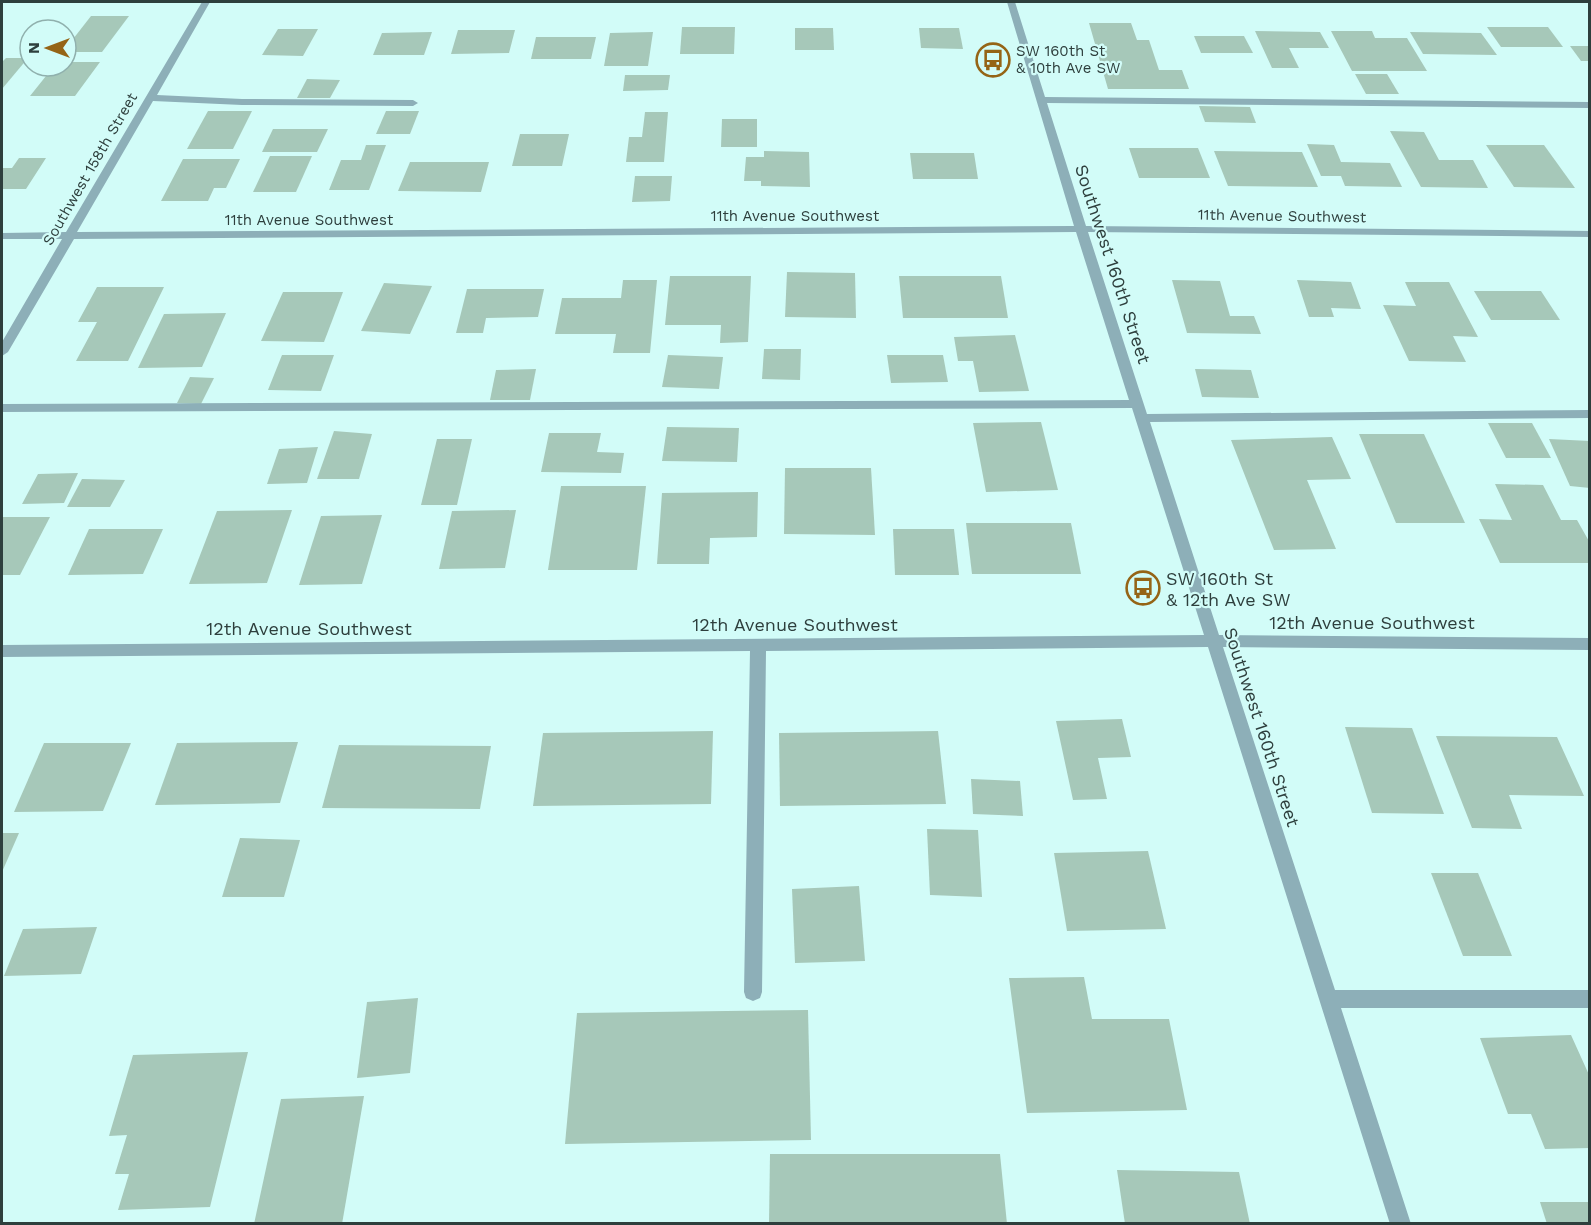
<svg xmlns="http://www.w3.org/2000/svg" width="1591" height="1225" viewBox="0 0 1591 1225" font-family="'Work Sans',sans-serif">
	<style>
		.building { fill: #a6c8b9 }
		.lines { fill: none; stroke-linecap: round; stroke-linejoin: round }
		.minor { fill: #8dafb8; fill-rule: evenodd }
		.labels { text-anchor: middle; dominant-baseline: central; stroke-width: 4.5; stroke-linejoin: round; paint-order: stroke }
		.far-poi-label { font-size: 15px; fill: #2e3f3d; stroke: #d2fcf8; text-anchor: start }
		.far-street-label { font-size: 15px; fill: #2e3f3d; stroke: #d2fcf8 }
		.street-label { font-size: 18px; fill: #2e3f3d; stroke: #d2fcf8 }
		.poi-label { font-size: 18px; fill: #2e3f3d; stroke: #d2fcf8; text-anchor: start }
	</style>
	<rect width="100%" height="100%" fill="#d2fcf8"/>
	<g class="building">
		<polygon points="91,16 129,16 102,52 66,52 66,48"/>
		<polygon points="1089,23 1131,23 1137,40 1149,40 1159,70 1182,70 1189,89 1108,89"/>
		<polygon points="682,27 735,27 734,54 680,54"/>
		<polygon points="1487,27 1548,27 1563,47 1501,47"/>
		<polygon points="795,28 833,28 834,50 795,50"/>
		<polygon points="919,28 959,28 963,49 921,48"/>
		<polygon points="278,29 318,29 303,56 262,55"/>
		<polygon points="458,30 515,30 509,53 451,54"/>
		<polygon points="1255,31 1320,32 1329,48 1289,48 1299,68 1272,68"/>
		<polygon points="1331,31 1372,31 1375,38 1407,38 1427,71 1352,71"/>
		<polygon points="432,32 424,55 373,55 382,33"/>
		<polygon points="653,32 648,66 604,66 610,33"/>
		<polygon points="1410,32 1481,33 1497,55 1423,54"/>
		<polygon points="1194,36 1244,36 1253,53 1201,53"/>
		<polygon points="536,37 596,37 591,59 531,59"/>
		<polygon points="1570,46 1590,46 1590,61 1581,61"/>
		<polygon points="6,58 28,58 2,89 2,62"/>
		<polygon points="66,62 100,62 75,96 30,96 54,66 66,66"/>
		<polygon points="1355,74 1387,74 1399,94 1366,94"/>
		<polygon points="625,75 670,75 668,90 623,91"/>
		<polygon points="307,79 340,80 330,98 297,98"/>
		<polygon points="1199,106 1250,107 1256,123 1205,122"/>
		<polygon points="208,111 252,111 233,149 187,149"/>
		<polygon points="386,111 419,111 410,134 376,134"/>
		<polygon points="645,112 668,112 664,162 626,162 629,137 642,137"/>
		<polygon points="722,119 757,119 757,147 721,147"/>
		<polygon points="273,129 328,129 317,152 262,152"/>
		<polygon points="1390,131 1424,132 1439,160 1473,160 1488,188 1421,187"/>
		<polygon points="520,134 569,134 562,166 512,166"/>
		<polygon points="1307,144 1334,145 1341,162 1390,163 1402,187 1345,186 1341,176 1321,176"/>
		<polygon points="366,145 386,145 369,190 329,190 341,160 361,160"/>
		<polygon points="1486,145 1544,145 1575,188 1514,187"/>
		<polygon points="1129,148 1198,148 1210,178 1139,178"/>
		<polygon points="764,151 809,152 810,187 761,186 761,181 744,181 746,157 764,157"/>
		<polygon points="1214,151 1302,152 1318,187 1228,186"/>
		<polygon points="910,153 974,153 978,179 913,179"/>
		<polygon points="270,156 312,156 296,192 253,192"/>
		<polygon points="19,158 46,158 26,189 2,189 2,168 12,168"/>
		<polygon points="183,159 240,159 226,188 214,188 208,201 161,201"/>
		<polygon points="410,162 489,162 481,192 398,191"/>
		<polygon points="635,176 672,176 670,201 632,202"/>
		<polygon points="787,272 855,273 856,318 785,317"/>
		<polygon points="670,276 751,276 748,342 720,343 721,325 665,325"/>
		<polygon points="899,276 1001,276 1008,318 903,318"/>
		<polygon points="623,280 657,280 650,353 613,353 616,334 555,334 562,298 621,298"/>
		<polygon points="1172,280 1220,281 1230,316 1254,316 1261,334 1187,333"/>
		<polygon points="1297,280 1351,282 1361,309 1331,308 1334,317 1309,317"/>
		<polygon points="1405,282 1449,282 1478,337 1453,336 1466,362 1409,361 1383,305 1416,306"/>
		<polygon points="384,283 432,286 410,334 361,331"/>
		<polygon points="97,287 164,287 128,361 76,361 97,322 78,322"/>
		<polygon points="467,289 544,289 538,317 486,318 483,333 456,333"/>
		<polygon points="1474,291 1541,291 1560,320 1491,320"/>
		<polygon points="283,292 343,292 324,342 261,341"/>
		<polygon points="226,313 202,367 138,368 164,314"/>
		<polygon points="1015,335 1029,391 979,392 973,361 958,361 954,337"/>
		<polygon points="764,349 801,349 800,380 762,379"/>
		<polygon points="282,355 334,355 321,391 268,390"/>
		<polygon points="668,355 723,357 719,389 662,387"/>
		<polygon points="887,355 943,355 948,382 891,383"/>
		<polygon points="536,369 530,400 490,400 496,370"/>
		<polygon points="1195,369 1251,370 1259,398 1202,397"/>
		<polygon points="190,377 214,378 201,404 177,403"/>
		<polygon points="1041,422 1058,490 986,492 973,423"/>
		<polygon points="1488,423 1532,423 1551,458 1506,458"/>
		<polygon points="667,427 739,428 737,462 662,461"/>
		<polygon points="334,431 372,434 359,479 317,479"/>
		<polygon points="549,433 601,433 597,452 624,453 621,473 541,472"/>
		<polygon points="1359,434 1424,434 1465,523 1396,523"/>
		<polygon points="1332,437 1351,479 1307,480 1336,549 1274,550 1231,440"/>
		<polygon points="437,439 472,439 457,505 421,505"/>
		<polygon points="1549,439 1590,441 1590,488 1570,486"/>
		<polygon points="318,447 307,483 267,484 279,449"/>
		<polygon points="785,468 871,468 875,535 784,534"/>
		<polygon points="78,473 64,503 22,504 38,474"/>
		<polygon points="82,479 125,480 110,507 67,507"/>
		<polygon points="1495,484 1543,485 1561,520 1577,520 1590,543 1590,563 1500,563 1479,519 1512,520"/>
		<polygon points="561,486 646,486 637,570 548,570"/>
		<polygon points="758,492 757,537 710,538 709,564 657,564 662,493"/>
		<polygon points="292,510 267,583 189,584 217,511"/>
		<polygon points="516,510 505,568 439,569 452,511"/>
		<polygon points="382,515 362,584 299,585 321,516"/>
		<polygon points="2,517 50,517 20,575 2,575"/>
		<polygon points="966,523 1071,523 1081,574 972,574"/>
		<polygon points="89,529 163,529 143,574 68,575"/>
		<polygon points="893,529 954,529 959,575 895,575"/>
		<polygon points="1122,719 1131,757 1098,758 1107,799 1073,800 1056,721"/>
		<polygon points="1345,727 1412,728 1444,814 1372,813"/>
		<polygon points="713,731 711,804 533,806 543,733"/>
		<polygon points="938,731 946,804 780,806 779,733"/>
		<polygon points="1436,736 1557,737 1584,796 1509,795 1522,829 1472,828"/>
		<polygon points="298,742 280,803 155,805 177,743"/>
		<polygon points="44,743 131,743 103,811 14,812"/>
		<polygon points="339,745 491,746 480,809 322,808"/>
		<polygon points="971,779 1020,781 1023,816 973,814"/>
		<polygon points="927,829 978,830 982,897 930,895"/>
		<polygon points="2,833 19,833 2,872"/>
		<polygon points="240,838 300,840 284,897 222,897"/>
		<polygon points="1148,851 1166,929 1067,931 1054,853"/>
		<polygon points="1431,873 1478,873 1512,956 1463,956"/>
		<polygon points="859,886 865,961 795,963 792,889"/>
		<polygon points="97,927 81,974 4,976 23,929"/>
		<polygon points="1084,977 1092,1019 1169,1019 1187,1110 1027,1113 1009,978"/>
		<polygon points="418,998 410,1073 357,1078 367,1002"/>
		<polygon points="808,1010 811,1140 565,1144 577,1013"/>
		<polygon points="1571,1035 1590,1077 1590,1148 1545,1149 1531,1114 1508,1114 1480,1038"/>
		<polygon points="248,1052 210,1207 118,1210 129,1174 115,1174 127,1135 109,1136 133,1055"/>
		<polygon points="364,1096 342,1224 254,1224 281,1099"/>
		<polygon points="770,1154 1000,1154 1007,1224 769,1224"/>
		<polygon points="1117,1170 1239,1172 1250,1224 1125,1224"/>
		<polygon points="1540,1202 1590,1202 1590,1224 1547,1224"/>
	</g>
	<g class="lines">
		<polygon class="minor" points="202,2 210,2 157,95 242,99 413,100 418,103 413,106 242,105 153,101 77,232 1074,226 1007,2 1015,2 1045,97 1590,102 1590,108 1047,103 1086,226 1590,231 1590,237 1088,232 1147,414 1590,410 1590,418 1150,422 1219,635 1590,638 1590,650 1223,647 1335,990 1590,990 1590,1008 1341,1008 1411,1224 1390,1224 1208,647 766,651 762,992 760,998 753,1001 746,998 744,992 750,651 2,657 2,645 1204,635 1132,408 2,412 2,404 1129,400 1076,232 74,239 8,352 2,356 2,342 62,239 2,239 2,233 66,232"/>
	</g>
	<defs>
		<symbol id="bus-ring" viewBox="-11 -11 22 22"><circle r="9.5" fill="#d2fcf8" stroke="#956416" stroke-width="1.5"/><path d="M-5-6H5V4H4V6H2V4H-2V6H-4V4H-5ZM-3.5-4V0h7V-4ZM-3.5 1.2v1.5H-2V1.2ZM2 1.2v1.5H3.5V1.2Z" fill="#956416"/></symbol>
	</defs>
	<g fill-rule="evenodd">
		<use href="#bus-ring" x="974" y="41" width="38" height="38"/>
		<use href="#bus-ring" x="1124" y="569" width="38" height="38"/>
	</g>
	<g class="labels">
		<g class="far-poi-label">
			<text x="1016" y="51">SW 160th St<tspan x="1016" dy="17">&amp; 10th Ave SW</tspan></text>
		</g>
		<g class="far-street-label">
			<text transform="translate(90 169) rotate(-60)">Southwest 158th Street</text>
			<text x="795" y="216">11th Avenue Southwest</text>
			<text transform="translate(1282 216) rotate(1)">11th Avenue Southwest</text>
			<text x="309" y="220">11th Avenue Southwest</text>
		</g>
		<g class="street-label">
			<text transform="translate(1113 264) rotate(72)">Southwest 160th Street</text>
			<text x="1372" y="622">12th Avenue Southwest</text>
			<text x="795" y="624">12th Avenue Southwest</text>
			<text x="309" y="628">12th Avenue Southwest</text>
			<text transform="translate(1262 727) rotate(72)">Southwest 160th Street</text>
		</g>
		<g class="poi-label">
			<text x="1166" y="578">SW 160th St<tspan x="1166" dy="21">&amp; 12th Ave SW</tspan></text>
		</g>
	</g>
	<rect width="1591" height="1225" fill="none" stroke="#2e3f3d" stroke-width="6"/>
	<g transform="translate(48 48) rotate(270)"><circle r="28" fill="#d2fcf8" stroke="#90b0ad" stroke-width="1.5"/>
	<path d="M0-4.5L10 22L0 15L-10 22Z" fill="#956416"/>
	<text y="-9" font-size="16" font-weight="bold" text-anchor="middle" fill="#2e3f3d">N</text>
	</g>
</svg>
